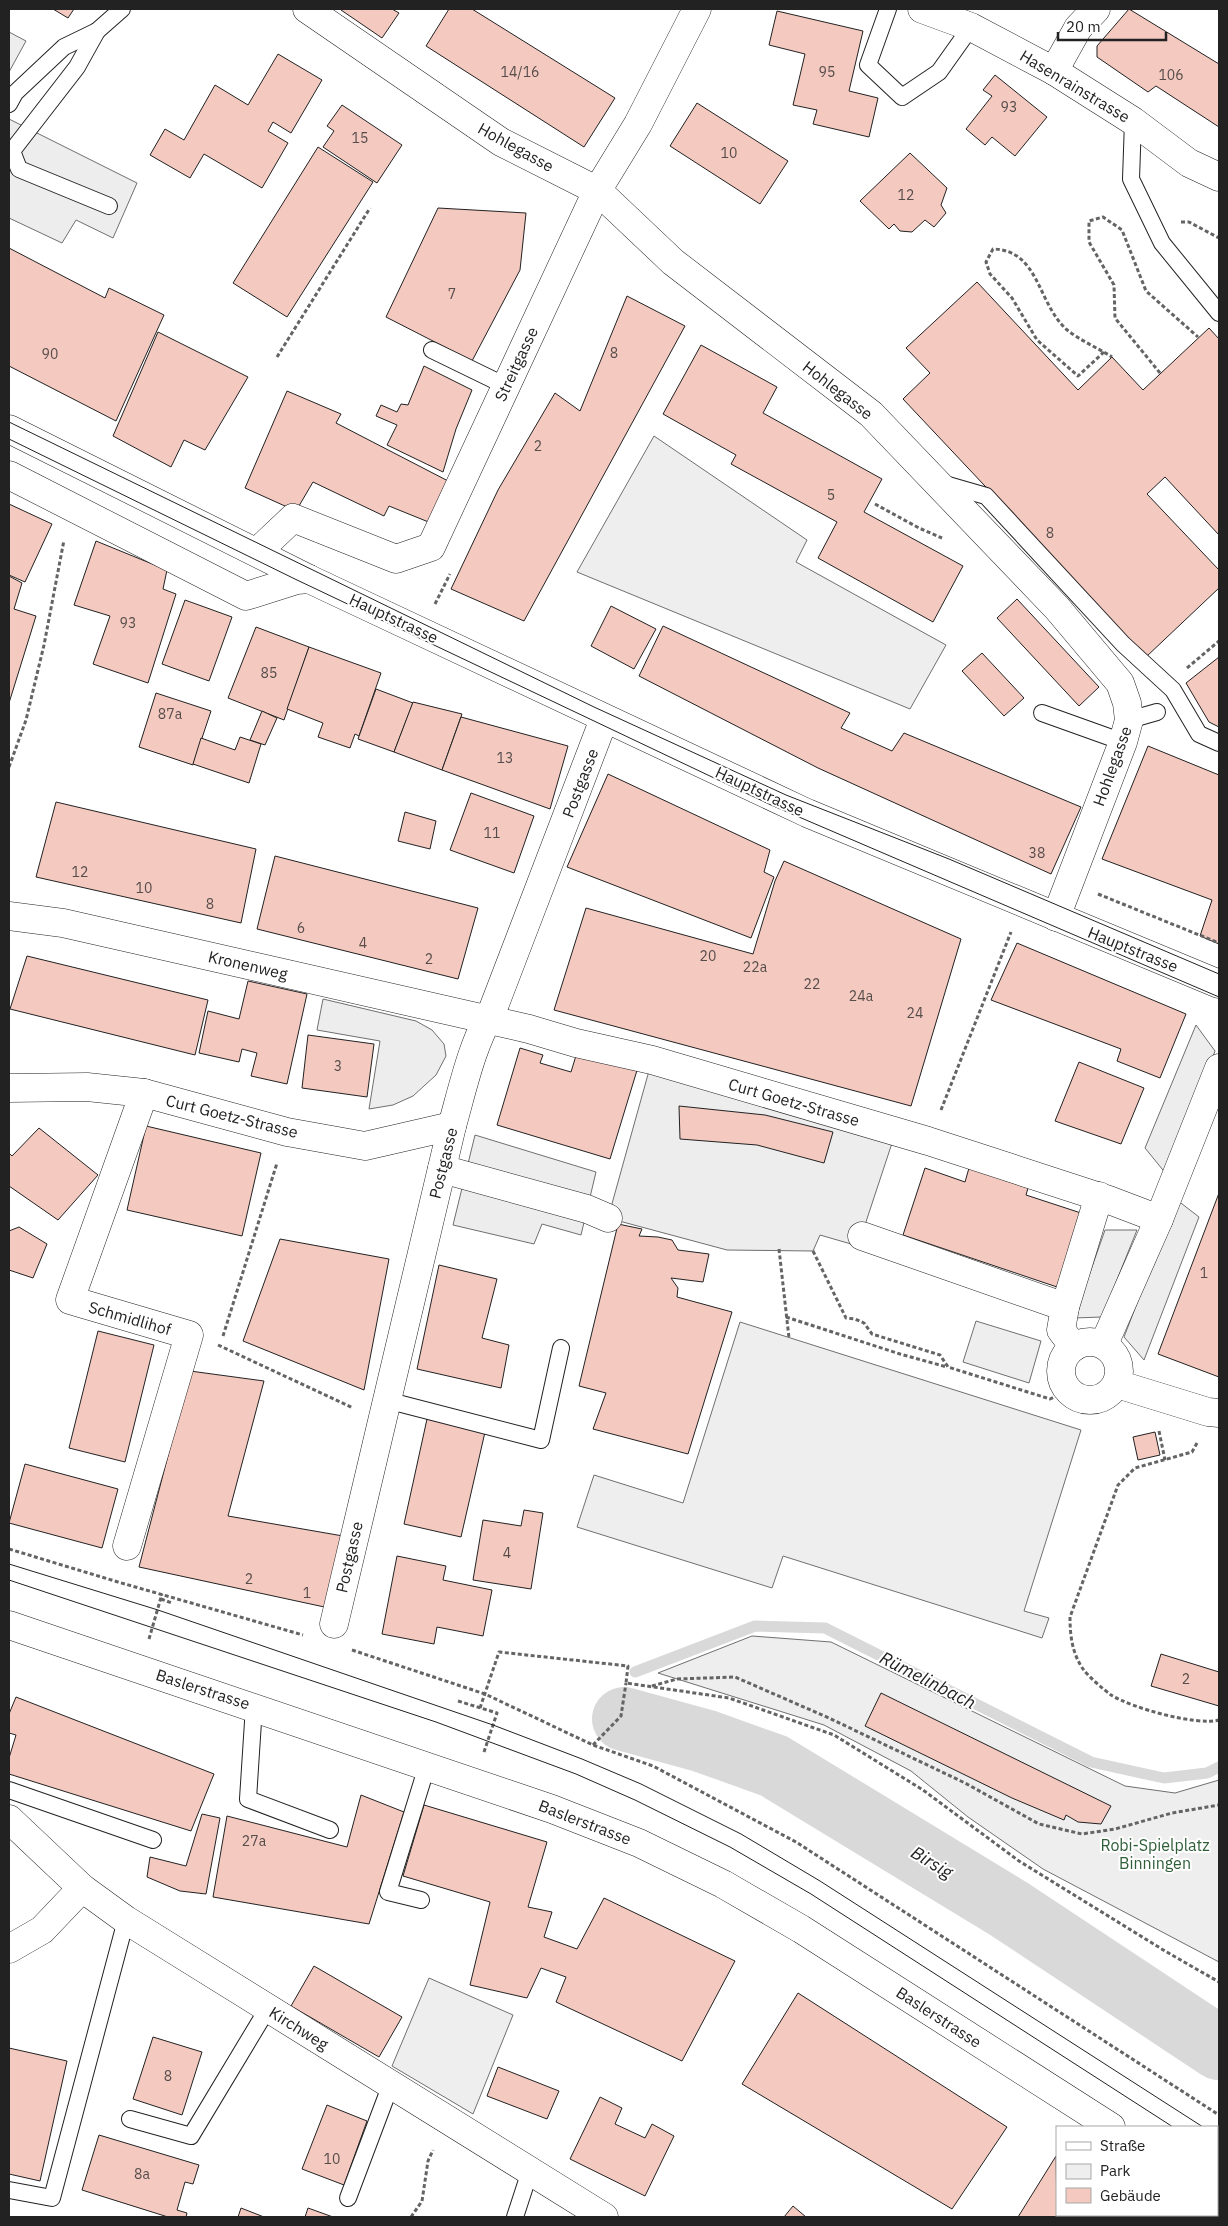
<svg xmlns="http://www.w3.org/2000/svg" width="1228" height="2226" viewBox="0 0 1228 2226" font-family="'IBM Plex Sans',sans-serif">
	<style>
		.green { fill: #eee; stroke: #6f6f6f }
		.parking { fill: #ededed; stroke: #6f6f6f }
		.lines { fill: none; stroke-linecap: round; stroke-linejoin: round }
		.stream { stroke: #d9d9d9; stroke-width: 11 }
		.river { stroke: #d9d9d9; stroke-width: 64 }
		.building { fill: #f3c9c0; stroke: #222 }
		.lane-casing { stroke: #222; stroke-width: 18 }
		.street-casing { stroke: #222; stroke-width: 29 }
		.secondary-casing { stroke: #222; stroke-width: 29 }
		.path { stroke: #646464; stroke-width: 3; stroke-dasharray: 4 2.5; stroke-linecap: butt }
		.lane { stroke: #fff; stroke-width: 16 }
		.street { stroke: #fff; stroke-width: 28 }
		.secondary { stroke: #fff; stroke-width: 28 }
		.tram { stroke: #222; stroke-width: 1 }
		.labels { text-anchor: middle; dominant-baseline: central; stroke-width: 4; stroke-linejoin: round; paint-order: stroke }
		.number-label { font-size: 14px; fill: #564c4a }
		.street-label { font-size: 16px; fill: #222; stroke: #fff }
		.park-label { font-size: 16px; fill: #2f5e38; stroke: #fff }
		.water-label { font-size: 18px; font-style: italic; fill: #222; stroke: #fff }
	</style>
	<rect width="100%" height="100%" fill="#fff"/>
	<g class="green">
		<polygon points="654,436 807,540 796,562 946,645 910,709 577,572"/>
		<polygon points="976,1321 1041,1341 1029,1383 963,1362"/>
		<polygon points="740,1322 1081,1430 1024,1611 1049,1618 1042,1638 783,1556 772,1588 577,1527 594,1475 683,1503"/>
		<polygon points="752,1636 831,1642 1125,1786 1175,1793 1219,1780 1219,1962 1043,1869 968,1817 911,1771 824,1725 658,1673"/>
		<polygon points="429,1978 513,2015 473,2114 392,2066"/>
	</g>
	<g class="parking">
		<polygon points="9,32 26,41 9,72"/>
		<polygon points="9,119 137,183 113,238 76,220 62,243 9,218"/>
		<polygon points="323,999 416,1021 432,1030 444,1044 446,1056 436,1075 413,1096 393,1105 369,1109 380,1041 317,1030"/>
		<polygon points="1196,1025 1215,1051 1167,1175 1145,1148"/>
		<polygon points="652,1060 896,1131 858,1246 820,1235 813,1251 727,1250 608,1218"/>
		<polygon points="475,1135 596,1172 581,1235 542,1224 534,1244 453,1225"/>
		<polygon points="1177,1200 1199,1217 1144,1360 1124,1337"/>
		<polygon points="1105,1230 1137,1230 1102,1317 1074,1318"/>
	</g>
	<g class="lines">
		<polyline class="stream" points="635,1672 755,1626 825,1628 1091,1762 1164,1778 1207,1773 1219,1767"/>
		<polyline class="river" points="624,1719 704,1741 774,1766 1009,1909 1219,2048"/>
	</g>
	<g class="building">
		<polygon points="53,9 74,9 68,18"/>
		<polygon points="342,9 392,9 399,13 382,38 341,10"/>
		<polygon points="449,9 472,9 615,98 584,147 426,46"/>
		<polygon points="1129,9 1219,64 1219,127 1156,86 1148,92 1097,57 1097,46"/>
		<polygon points="777,11 863,31 849,91 878,98 869,137 813,124 817,110 793,105 805,54 769,45"/>
		<polygon points="278,54 322,80 291,133 273,122 268,131 288,143 262,188 204,154 190,178 150,155 165,129 184,140 215,85 248,105"/>
		<polygon points="995,75 1047,117 1015,156 992,137 985,145 966,129 992,96 983,90"/>
		<polygon points="697,103 788,161 760,204 670,146"/>
		<polygon points="342,105 402,145 377,183 323,147 334,131 327,126"/>
		<polygon points="318,147 373,182 287,317 233,283"/>
		<polygon points="910,153 947,188 941,205 946,213 934,227 925,220 912,232 900,231 894,224 889,229 860,201"/>
		<polygon points="438,208 526,213 520,270 472,361 386,317"/>
		<polygon points="9,248 105,298 109,288 164,315 116,421 9,366"/>
		<polygon points="977,282 1078,390 1112,357 1143,390 1209,328 1219,339 1219,535 1165,477 1147,494 1219,570 1219,588 1146,657 903,399 930,373 906,348"/>
		<polygon points="627,296 685,326 524,621 451,589 498,490 555,393 580,411"/>
		<polygon points="158,332 248,377 205,450 184,440 171,467 113,436"/>
		<polygon points="701,345 777,387 763,413 882,479 864,512 963,566 933,622 818,558 837,522 731,464 736,455 663,414"/>
		<polygon points="424,366 472,390 456,429 443,472 387,445 397,425 376,416 381,405 397,412 401,404 408,405"/>
		<polygon points="287,391 341,414 336,423 452,483 431,523 389,506 384,516 313,482 296,511 245,488"/>
		<polygon points="9,504 52,524 25,582 9,575"/>
		<polygon points="96,541 167,570 163,589 176,594 148,683 93,664 110,616 74,605"/>
		<polygon points="9,576 22,583 14,609 36,616 9,703"/>
		<polygon points="1017,599 1099,687 1079,706 997,618"/>
		<polygon points="185,600 232,617 209,681 162,664"/>
		<polygon points="611,606 656,629 634,669 591,646"/>
		<polygon points="663,626 850,713 841,728 892,751 904,733 1081,807 1051,874 818,768 639,676"/>
		<polygon points="256,627 309,647 284,720 228,698"/>
		<polygon points="309,647 381,673 359,736 355,734 350,748 318,737 323,723 287,709"/>
		<polygon points="982,653 1024,698 1004,716 962,671"/>
		<polygon points="1219,657 1219,727 1209,722 1186,683"/>
		<polygon points="376,689 413,703 394,752 358,739"/>
		<polygon points="156,693 211,711 193,765 139,747"/>
		<polygon points="413,702 462,714 442,770 394,752"/>
		<polygon points="262,711 277,718 265,745 250,740"/>
		<polygon points="461,717 568,746 550,809 442,770"/>
		<polygon points="240,737 261,744 249,783 193,764 201,738 235,750"/>
		<polygon points="1148,746 1219,775 1219,944 1200,936 1212,900 1102,859"/>
		<polygon points="608,774 770,850 764,872 774,877 751,938 567,867"/>
		<polygon points="471,793 534,816 514,873 450,850"/>
		<polygon points="56,802 256,849 241,923 36,877"/>
		<polygon points="405,812 436,821 430,849 398,841"/>
		<polygon points="275,856 478,908 458,979 257,929"/>
		<polygon points="784,861 961,939 911,1106 554,1010 586,908 753,954 775,881"/>
		<polygon points="1017,943 1186,1014 1160,1078 1117,1061 1121,1049 991,1000"/>
		<polygon points="27,956 208,1000 195,1055 10,1009"/>
		<polygon points="248,981 307,994 287,1084 251,1076 257,1053 242,1049 239,1062 199,1053 208,1011 239,1019"/>
		<polygon points="308,1035 374,1044 367,1097 302,1088"/>
		<polygon points="520,1048 543,1055 540,1063 571,1072 578,1049 638,1067 610,1159 497,1125"/>
		<polygon points="1079,1062 1144,1088 1121,1144 1055,1121"/>
		<polygon points="679,1106 765,1115 833,1132 824,1163 757,1145 680,1139"/>
		<polygon points="146,1126 261,1153 242,1236 127,1210"/>
		<polygon points="39,1128 98,1175 58,1220 9,1186 9,1153 12,1156"/>
		<polygon points="925,1168 965,1182 969,1168 1028,1188 1026,1195 1084,1214 1060,1288 903,1235"/>
		<polygon points="1219,1193 1219,1377 1158,1354"/>
		<polygon points="618,1224 642,1229 639,1236 658,1237 672,1240 678,1250 709,1254 703,1282 671,1278 678,1288 677,1297 732,1312 688,1454 593,1429 606,1393 579,1386"/>
		<polygon points="19,1227 47,1244 33,1278 9,1270 9,1231"/>
		<polygon points="280,1239 389,1259 364,1390 243,1341"/>
		<polygon points="439,1265 497,1279 482,1338 509,1345 501,1388 417,1369"/>
		<polygon points="98,1331 154,1345 125,1462 69,1448"/>
		<polygon points="190,1371 264,1381 228,1516 343,1536 329,1608 139,1567"/>
		<polygon points="427,1419 485,1432 461,1537 404,1524"/>
		<polygon points="1155,1432 1160,1455 1138,1460 1133,1437"/>
		<polygon points="25,1464 118,1489 102,1548 9,1523"/>
		<polygon points="524,1510 543,1513 531,1589 473,1580 483,1520 521,1526"/>
		<polygon points="397,1556 446,1566 443,1580 492,1590 483,1636 437,1627 434,1644 382,1634"/>
		<polygon points="1161,1654 1219,1672 1219,1706 1151,1686"/>
		<polygon points="881,1693 1111,1806 1101,1824 1078,1822 1066,1815 1064,1820 1012,1798 865,1726"/>
		<polygon points="16,1697 214,1774 191,1831 9,1774 9,1758 16,1735 9,1733 9,1714"/>
		<polygon points="361,1795 404,1812 369,1924 213,1897 227,1816 347,1847"/>
		<polygon points="424,1805 547,1842 528,1907 552,1912 544,1937 577,1949 604,1898 735,1961 682,2061 556,2002 566,1977 541,1968 527,1998 470,1985 490,1902 403,1876"/>
		<polygon points="202,1814 220,1818 206,1894 180,1891 147,1877 150,1857 186,1866"/>
		<polygon points="314,1966 402,2017 379,2057 291,2006"/>
		<polygon points="798,1993 1007,2127 952,2209 742,2084"/>
		<polygon points="153,2037 202,2052 182,2115 133,2099"/>
		<polygon points="9,2048 67,2061 40,2181 9,2174"/>
		<polygon points="498,2067 559,2091 547,2119 487,2096"/>
		<polygon points="600,2097 622,2108 615,2124 645,2138 652,2124 674,2136 645,2196 570,2159"/>
		<polygon points="327,2105 367,2121 344,2185 302,2169"/>
		<polygon points="99,2135 199,2165 193,2184 185,2182 177,2210 187,2213 186,2217 168,2217 82,2190"/>
		<polygon points="1056,2156 1057,2215 1145,2215 1148,2217 1018,2217"/>
		<polygon points="793,2206 806,2217 784,2217"/>
		<polygon points="241,2208 264,2217 238,2217"/>
		<polygon points="308,2208 333,2217 305,2217"/>
	</g>
	<g class="lines">
		<defs>
			<g id="lane">
				<polyline points="888,9 868,65 902,97 939,72 971,27"/>
				<polyline points="97,31 77,67 12,151 19,169 109,206"/>
				<polyline points="9,104 15,93 64,47 97,31 122,9"/>
				<polyline points="1133,121 1131,179 1162,243 1219,313"/>
				<polyline points="432,350 506,386"/>
				<polyline points="941,483 986,496 1123,644 1173,690 1199,734 1219,743"/>
				<polyline points="1042,713 1123,742"/>
				<polyline points="1129,720 1157,712"/>
				<polyline points="386,1400 541,1440 561,1348"/>
				<polyline points="254,1706 248,1799 330,1830"/>
				<polyline points="9,1790 153,1840"/>
				<polyline points="421,1900 388,1892 427,1766"/>
				<polyline points="130,2119 191,2136 268,2008"/>
				<polyline points="9,2190 52,2198 126,1920"/>
				<polyline points="348,2198 391,2084"/>
				<polyline points="515,2217 530,2171"/>
			</g>
			<g id="street">
				<polyline points="307,9 501,142 598,191 673,262 871,414 1057,608 1120,683 1127,703 1129,720 1123,742 1056,917"/>
				<polyline points="922,9 971,27 1054,71 1133,121 1189,163 1219,177"/>
				<polyline points="1054,71 1078,28 1096,9"/>
				<polyline points="9,475 246,596 297,580 309,579"/>
				<polyline points="257,552 293,518 396,559 431,547 597,191 638,124 697,9"/>
				<polyline points="9,916 63,923 529,1029 576,1043 652,1060 928,1141 1109,1200 1159,1219"/>
				<polyline points="9,1088 87,1087 144,1093 287,1132 365,1146 452,1126"/>
				<polyline points="442,1169 587,1209 608,1218"/>
				<polyline points="862,1236 1065,1307 1061,1330 1074,1347"/>
				<polyline points="1065,1307 1099,1196"/>
				<circle cx="1090" cy="1371" r="29"/>
				<polyline points="1104,1344 1159,1219 1219,1068"/>
				<polyline points="1117,1384 1208,1412 1219,1413"/>
				<polyline points="127,1546 189,1335 70,1300 144,1093"/>
				<path d="M334,1624L452,1126C463,1087 472,1044 493,1009L604,719"/>
				<polyline points="9,1819 82,1888 126,1920 604,2217"/>
				<polyline points="9,1949 42,1930 82,1888"/>
			</g>
			<g id="secondary">
				<polyline points="9,429 309,579 807,813 1219,984"/>
				<polyline points="9,1625 552,1809 639,1843 723,1884 801,1929 1111,2127"/>
				<polyline points="1217,2195 1219,2197"/>
			</g>
		</defs>
		<use href="#lane" class="lane-casing"/>
		<use href="#street" class="street-casing"/>
		<use href="#secondary" class="secondary-casing"/>
		<g class="path">
			<polyline points="1181,222 1189,222 1219,238"/>
			<path d="M1104,352L1078,376L1037,340L1012,298L990,274L986,262L993,249C1039,250 1037,302 1066,329C1079,340 1098,348 1112,357"/>
			<polyline points="277,357 370,208"/>
			<polyline points="1160,373 1115,318 1114,285 1089,242 1089,221 1103,217 1122,230 1146,291 1198,337"/>
			<polyline points="875,504 919,528 942,538"/>
			<polyline points="435,604 450,574"/>
			<polyline points="1187,668 1219,641"/>
			<polyline points="9,767 26,720 44,645 64,540"/>
			<polyline points="1098,894 1219,943"/>
			<polyline points="941,1110 1011,932"/>
			<polyline points="779,1249 789,1338"/>
			<polyline points="813,1251 846,1318 855,1319 864,1323 872,1334 940,1355 948,1367 1050,1399 1068,1391"/>
			<polyline points="786,1317 900,1354 947,1367"/>
			<polyline points="223,1336 277,1163"/>
			<polyline points="218,1345 353,1408"/>
			<polyline points="1159,1431 1165,1460"/>
			<path d="M1197,1443L1192,1452L1135,1468L1118,1485L1070,1617C1070,1635 1072,1653 1083,1669C1089,1677 1103,1689 1111,1695C1132,1708 1196,1726 1219,1720"/>
			<polyline points="9,1549 118,1582 303,1635"/>
			<polyline points="161,1599 172,1603"/>
			<polyline points="149,1639 162,1594"/>
			<polyline points="352,1650 485,1694 593,1745 653,1766 796,1842 1219,2115"/>
			<polyline points="652,1686 677,1679 735,1677 829,1718 965,1783 1039,1824 1082,1834 1115,1829 1172,1813 1219,1805"/>
			<polyline points="458,1701 497,1713 484,1752"/>
			<polyline points="480,1708 499,1652 628,1666 626,1683 729,1698 834,1735 923,1790 1019,1861 1165,1951 1219,1982"/>
			<polyline points="593,1745 621,1716 626,1683"/>
			<polyline points="411,2217 422,2201 428,2161 433,2150"/>
		</g>
		<use href="#lane" class="lane"/>
		<use href="#street" class="street"/>
		<use href="#secondary" class="secondary"/>
		<g class="tram">
			<polyline points="9,422 594,707 786,795 949,859 1219,974"/>
			<polyline points="9,439 297,580 771,805 1219,997"/>
			<polyline points="9,1564 158,1610 493,1725 582,1759 641,1784 741,1834 820,1881 1203,2127"/>
			<polyline points="9,1580 436,1722 576,1774 635,1800 730,1847 811,1894 1173,2127"/>
			<polyline points="1217,2136 1219,2138"/>
			<polyline points="1217,2155 1219,2157"/>
		</g>
	</g>
	<g class="labels">
		<g class="number-label">
			<text x="520" y="72">14/16</text>
			<text x="827" y="72">95</text>
			<text x="1171" y="75">106</text>
			<text x="1009" y="107">93</text>
			<text x="360" y="138">15</text>
			<text x="729" y="153">10</text>
			<text x="906" y="195">12</text>
			<text x="452" y="294">7</text>
			<text x="614" y="353">8</text>
			<text x="50" y="354">90</text>
			<text x="538" y="446">2</text>
			<text x="831" y="495">5</text>
			<text x="1050" y="533">8</text>
			<text x="128" y="623">93</text>
			<text x="269" y="673">85</text>
			<text x="170" y="714">87a</text>
			<text x="505" y="758">13</text>
			<text x="492" y="833">11</text>
			<text x="1037" y="853">38</text>
			<text x="80" y="872">12</text>
			<text x="144" y="888">10</text>
			<text x="210" y="904">8</text>
			<text x="301" y="928">6</text>
			<text x="363" y="943">4</text>
			<text x="708" y="956">20</text>
			<text x="429" y="959">2</text>
			<text x="755" y="967">22a</text>
			<text x="812" y="984">22</text>
			<text x="861" y="996">24a</text>
			<text x="915" y="1013">24</text>
			<text x="338" y="1066">3</text>
			<text x="1204" y="1273">1</text>
			<text x="507" y="1553">4</text>
			<text x="249" y="1579">2</text>
			<text x="307" y="1593">1</text>
			<text x="1186" y="1679">2</text>
			<text x="254" y="1841">27a</text>
			<text x="168" y="2076">8</text>
			<text x="332" y="2159">10</text>
			<text x="142" y="2174">8a</text>
		</g>
		<g class="street-label">
			<text transform="translate(1075 86) rotate(31)">Hasenrainstrasse</text>
			<text transform="translate(516 147) rotate(29)">Hohlegasse</text>
			<text transform="translate(516 364) rotate(-65)">Streitgasse</text>
			<text transform="translate(838 390) rotate(38)">Hohlegasse</text>
			<text transform="translate(394 618) rotate(25)">Hauptstrasse</text>
			<text transform="translate(1112 766) rotate(-70)">Hohlegasse</text>
			<text transform="translate(580 783) rotate(-69)">Postgasse</text>
			<text transform="translate(760 791) rotate(25)">Hauptstrasse</text>
			<text transform="translate(1133 949) rotate(22)">Hauptstrasse</text>
			<text transform="translate(248 965) rotate(13)">Kronenweg</text>
			<text transform="translate(794 1102) rotate(16)">Curt Goetz-Strasse</text>
			<text transform="translate(232 1116) rotate(14)">Curt Goetz-Strasse</text>
			<text transform="translate(443 1163) rotate(-76)">Postgasse</text>
			<text transform="translate(130 1318) rotate(16)">Schmidlihof</text>
			<text transform="translate(349 1557) rotate(-77)">Postgasse</text>
			<text transform="translate(203 1689) rotate(18)">Baslerstrasse</text>
			<text transform="translate(585 1822) rotate(21)">Baslerstrasse</text>
			<text transform="translate(939 2017) rotate(33)">Baslerstrasse</text>
			<text transform="translate(299 2028) rotate(32)">Kirchweg</text>
		</g>
		<g class="park-label">
			<text x="1155" y="1845">Robi-Spielplatz<tspan x="1155" dy="18">Binningen</tspan></text>
		</g>
		<g class="water-label">
			<text transform="translate(928 1680) rotate(27)">Rümelinbach</text>
			<text transform="translate(932 1862) rotate(31)">Birsig</text>
		</g>
	</g>
	<rect width="1228" height="2226" fill="none" stroke="#222222" stroke-width="20"/>
	<rect x="1056" y="2126" width="162" height="90" fill="#ffffff" stroke="#a7a7a7"/>
	<rect x="1066" y="2142" width="25" height="8" fill="#ffffff" stroke="#a7a7a7"/>
	<text x="1100" y="2151" font-size="15" fill="#222222">Straße</text>
	<rect x="1066" y="2164" width="25" height="15" fill="#eeeeee" stroke="#a7a7a7"/>
	<text x="1100" y="2176" font-size="15" fill="#222222">Park</text>
	<rect x="1066" y="2188" width="25" height="15" fill="#f3c9c0" stroke="#a7a7a7"/>
	<text x="1100" y="2201" font-size="15" fill="#222222">Gebäude</text>
	<path d="M1058 32v8h108v-8" fill="none" stroke="#222222" stroke-width="2.5"/>
	<text x="1066" y="32" font-size="15" fill="#222222" stroke="#ffffff" stroke-width="4" paint-order="stroke">20 m</text>
</svg>
